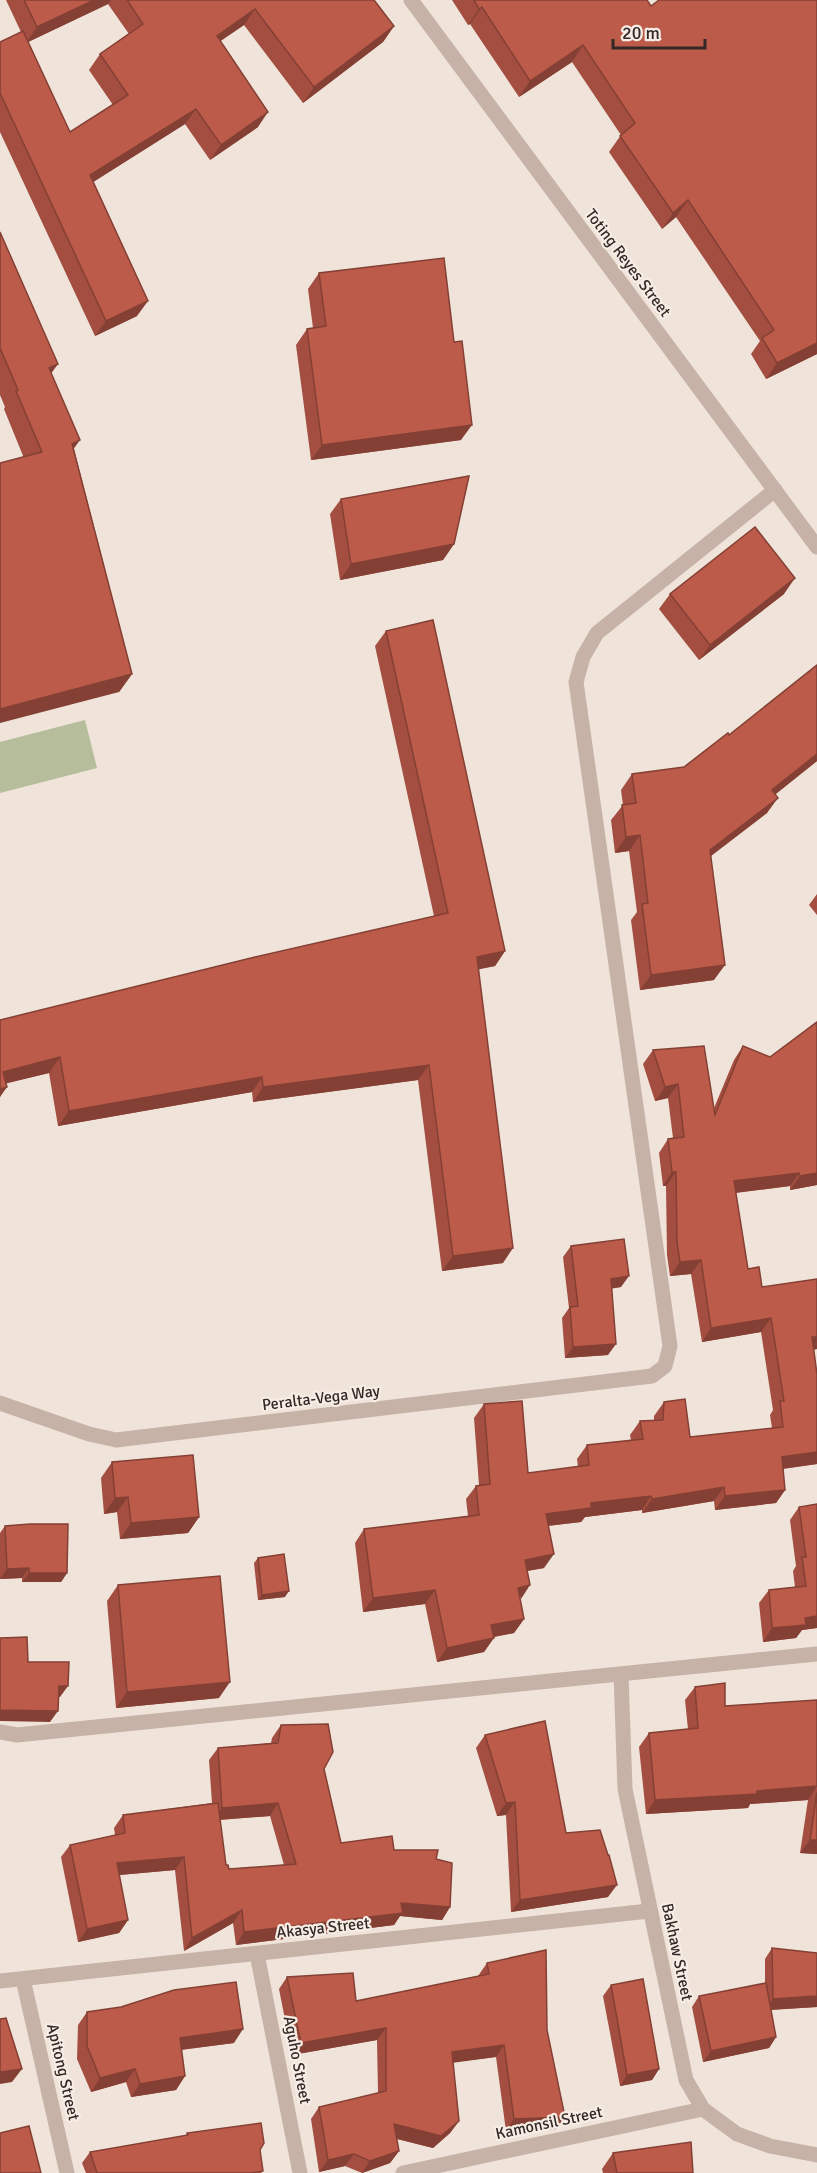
<svg xmlns="http://www.w3.org/2000/svg" width="817" height="2173" viewBox="0 0 817 2173" font-family="Signika,sans-serif">
	<style>
		.green { fill: #b5bd9b }
		.lines { fill: none; stroke-linecap: round; stroke-linejoin: round }
		.minor { stroke: #c6b2a7; stroke-width: 15 }
		.tertiary { stroke: #c6b2a7; stroke-width: 15 }
		.wall { fill: #a34e40; fill-rule: evenodd }
		.shaded-wall { fill: #844034 }
		.building { fill: #bd5b4a; stroke: #844034; stroke-width: 1.5 }
		.labels { text-anchor: middle; dominant-baseline: central; stroke-width: 4.5; stroke-linejoin: round; paint-order: stroke }
		.street-label { font-size: 16px; fill: #332927; stroke: #f7ede5 }
	</style>
	<rect width="100%" height="100%" fill="#efe3da"/>
	<polygon class="green" points="85,720 97,768 0,793 0,742"/>
	<g class="lines">
		<g class="minor">
			<polyline points="0,1403 89,1434 116,1440 652,1376 665,1366 670,1346 576,682 583,657 597,633 775,490"/>
			<polyline points="621,1674 625,1789 686,2080 703,2109 737,2134 770,2146 817,2155"/>
			<polyline points="0,1732 17,1735 817,1654"/>
			<polyline points="257,1954 300,2173"/>
			<polyline points="23,1979 67,2173"/>
			<polyline points="0,1981 649,1911"/>
			<polyline points="403,2173 703,2109"/>
		</g>
		<polyline class="tertiary" points="411,0 817,547"/>
	</g>
	<g class="wall">
		<path d="M6,0H374L394,26L383,42L303,103L244,25L220,41L258,127L210,160L185,124L93,182L137,316L95,336L0,132V42L21,32ZM108,4L129,34L100,54L89,70L113,105L70,132L28,42Z"/>
		<polygon points="452,0 647,0 651,6 817,0 817,354 766,379 751,354 760,341 676,217 662,229 609,152 621,135 572,62 519,97 470,24 468,25"/>
		<polygon points="0,232 51,374 74,449 132,674 119,692 4,409 5,407 0,395"/>
		<polygon points="319,273 461,440 311,460 296,345 307,329 313,328 308,289"/>
		<polygon points="341,499 454,544 443,560 340,580 330,514"/>
		<polygon points="670,594 784,594 699,660 659,609"/>
		<polygon points="386,631 505,951 495,966 478,969 503,1263 442,1271 418,1080 253,1102 252,1092 58,1126 49,1073 6,1083 0,1097 0,1020 434,916 375,646"/>
		<polygon points="817,665 817,761 775,794 767,813 711,856 714,980 640,990 631,920 637,912 629,851 615,853 611,820 623,805 621,790 632,774 684,767 729,735"/>
		<polygon points="817,894 817,915 809,905"/>
		<polygon points="817,1022 817,1185 790,1190 790,1186 736,1193 748,1269 762,1287 817,1279 817,1349 813,1350 817,1374 817,1464 783,1469 785,1490 776,1503 715,1510 714,1501 642,1513 642,1510 585,1517 581,1522 548,1526 544,1568 527,1571 520,1599 524,1619 514,1633 494,1637 484,1652 437,1662 425,1604 363,1612 355,1543 364,1529 468,1516 466,1499 476,1486 479,1485 474,1418 484,1404 528,1473 578,1467 577,1459 587,1445 631,1440 630,1435 640,1421 654,1420 654,1416 664,1402 690,1437 772,1428 770,1415 773,1410 761,1332 702,1342 691,1274 670,1276 667,1255 666,1186 663,1186 659,1153 668,1139 673,1138 668,1098 655,1101 643,1064 653,1050 714,1108 734,1060 743,1046 770,1057"/>
		<polygon points="571,1246 621,1287 612,1288 608,1355 565,1358 562,1318 569,1308 563,1257"/>
		<polygon points="112,1462 199,1517 188,1533 120,1539 117,1512 104,1514 101,1478"/>
		<polygon points="817,1504 817,1628 802,1630 796,1638 763,1642 759,1603 769,1590 795,1587 793,1571 796,1566 790,1520 799,1507"/>
		<polygon points="5,1526 67,1573 61,1582 22,1582 22,1578 0,1579 0,1533"/>
		<polygon points="258,1558 285,1597 258,1600 254,1563"/>
		<polygon points="118,1585 219,1698 116,1708 107,1601"/>
		<polygon points="695,1687 725,1706 817,1700 817,1854 800,1853 808,1800 750,1804 748,1808 646,1814 639,1747 649,1733 688,1729 685,1700"/>
		<path d="M281,1725L324,1769L341,1843L394,1850L436,1859L450,1907L442,1920L400,1916L394,1925L236,1945L233,1923L184,1951L175,1870L119,1875L128,1920L119,1933L78,1942L61,1857L70,1845L115,1835L114,1828L123,1815L212,1803L209,1760L218,1748L271,1743L272,1738ZM270,1816L284,1865L229,1869L226,1865L220,1820Z"/>
		<polygon points="485,1735 566,1833 608,1897 511,1912 506,1815 497,1816 476,1748"/>
		<polygon points="772,1948 817,2007 771,2010 776,2037 769,2048 703,2062 692,2007 699,1996 765,1983 765,1959"/>
		<polygon points="487,1963 547,2030 565,2117 556,2129 506,2131 496,2057 453,2062 459,2121 450,2133 433,2148 397,2139 399,2151 390,2163 362,2173 345,2166 319,2172 311,2119 319,2107 378,2093 377,2040 292,2055 279,1989 287,1977 356,2001 478,1976"/>
		<polygon points="611,1985 659,2069 652,2080 620,2086 603,1996"/>
		<polygon points="87,2012 234,2043 181,2050 185,2076 176,2090 131,2097 126,2082 91,2092 77,2059 78,2025"/>
		<polygon points="187,2133 260,2150 263,2171 261,2173 86,2173 82,2163 90,2152 186,2136"/>
		<polygon points="613,2153 693,2173 603,2173 602,2169"/>
	</g>
	<g class="shaded-wall">
		<polygon points="94,0 111,0 108,4 26,43 37,27"/>
		<polygon points="482,7 470,24 468,25 479,9"/>
		<polygon points="255,9 244,25 206,51 217,36"/>
		<polygon points="394,26 383,42 303,103 314,87"/>
		<polygon points="583,45 572,62 519,97 530,81"/>
		<polygon points="196,109 185,124 79,191 90,175"/>
		<polygon points="268,112 258,127 210,160 221,145"/>
		<polygon points="688,200 676,217 662,229 673,213"/>
		<polygon points="148,301 137,316 95,336 106,321"/>
		<polygon points="817,343 817,354 766,379 777,363"/>
		<polygon points="58,364 45,382 49,368"/>
		<polygon points="472,425 461,440 311,460 322,445"/>
		<polygon points="80,440 67,458 72,444"/>
		<polygon points="454,544 443,560 340,580 351,564"/>
		<polygon points="795,578 784,594 699,660 710,645"/>
		<polygon points="132,674 119,692 0,723 0,709"/>
		<polygon points="817,754 817,761 761,806 772,790"/>
		<polygon points="778,798 767,813 699,865 710,850"/>
		<polygon points="640,835 629,851 615,853 626,837"/>
		<polygon points="505,951 495,966 466,972 477,957"/>
		<polygon points="725,965 714,980 640,990 651,975"/>
		<polygon points="60,1057 49,1073 0,1085 3,1072"/>
		<polygon points="429,1065 418,1080 253,1102 263,1087"/>
		<polygon points="262,1077 252,1092 58,1126 69,1111"/>
		<polygon points="678,1084 668,1098 655,1101 665,1087"/>
		<polygon points="7,1087 0,1097 0,1089"/>
		<polygon points="672,1172 676,1172 666,1186 663,1186"/>
		<polygon points="799,1173 790,1186 724,1194 734,1181"/>
		<polygon points="817,1173 817,1185 790,1190 800,1176"/>
		<polygon points="513,1248 503,1263 442,1271 453,1256"/>
		<polygon points="701,1260 691,1274 670,1276 680,1262"/>
		<polygon points="629,1276 621,1287 604,1290 611,1279"/>
		<polygon points="771,1318 761,1332 702,1342 711,1328"/>
		<polygon points="812,1337 817,1337 817,1349 802,1351"/>
		<polygon points="616,1344 608,1355 565,1358 573,1347"/>
		<polygon points="817,1452 817,1464 772,1470 782,1457"/>
		<polygon points="724,1487 714,1501 642,1513 652,1499"/>
		<polygon points="785,1490 776,1503 715,1510 725,1496"/>
		<polygon points="651,1496 642,1510 585,1517 581,1522 536,1527 546,1514 591,1503"/>
		<polygon points="128,1497 117,1512 104,1514 115,1498"/>
		<polygon points="199,1517 188,1533 120,1539 131,1523"/>
		<polygon points="554,1554 544,1568 515,1573 525,1560"/>
		<polygon points="29,1568 22,1578 0,1579 7,1569"/>
		<polygon points="29,1573 67,1573 61,1582 22,1582"/>
		<polygon points="530,1585 521,1599 518,1588"/>
		<polygon points="435,1590 425,1604 363,1612 373,1598"/>
		<polygon points="289,1591 285,1597 258,1600 262,1595"/>
		<polygon points="817,1616 817,1628 802,1630 796,1638 763,1642 772,1628 805,1618"/>
		<polygon points="524,1619 514,1633 482,1639 491,1625"/>
		<polygon points="494,1638 484,1652 437,1662 447,1648"/>
		<polygon points="230,1682 219,1698 116,1708 127,1692"/>
		<polygon points="59,1686 68,1686 60,1697 51,1697"/>
		<polygon points="0,1710 58,1711 50,1722 0,1721"/>
		<polygon points="817,1786 808,1800 750,1804 748,1808 646,1814 655,1800"/>
		<polygon points="515,1802 506,1815 497,1816 506,1803"/>
		<polygon points="278,1803 270,1816 214,1820 222,1808"/>
		<polygon points="810,1840 817,1840 817,1854 800,1853"/>
		<polygon points="184,1857 175,1870 108,1876 117,1863"/>
		<polygon points="617,1885 608,1897 511,1912 520,1900"/>
		<polygon points="401,1903 450,1907 442,1920 400,1916 394,1925 236,1945 244,1932"/>
		<polygon points="242,1910 233,1923 184,1951 192,1938"/>
		<polygon points="128,1920 119,1933 78,1942 87,1929"/>
		<polygon points="817,1996 817,2007 765,2010 773,1999"/>
		<polygon points="386,2028 377,2040 292,2055 301,2043"/>
		<polygon points="243,2029 234,2043 170,2051 180,2038"/>
		<polygon points="776,2037 769,2048 703,2062 711,2051"/>
		<polygon points="504,2045 496,2057 444,2064 452,2052"/>
		<polygon points="22,2069 12,2082 0,2084 0,2072"/>
		<polygon points="135,2069 126,2082 91,2092 100,2078"/>
		<polygon points="659,2069 652,2080 620,2086 627,2075"/>
		<polygon points="185,2076 176,2090 131,2097 140,2084"/>
		<polygon points="565,2117 556,2129 506,2131 514,2119"/>
		<polygon points="459,2121 450,2133 433,2148 386,2136 394,2124"/>
		<polygon points="399,2151 390,2163 362,2173 370,2161"/>
		<polygon points="354,2154 345,2166 319,2172 328,2160"/>
	</g>
	<g class="building">
		<polygon points="24,0 94,0 37,27"/>
		<polygon points="127,0 374,0 394,26 314,87 255,9 217,36 268,112 221,145 196,109 90,175 148,301 106,321 0,93 0,42 23,31 70,132 128,95 100,54 143,24"/>
		<polygon points="474,0 647,0 651,6 659,0 817,0 817,343 777,363 762,338 774,330 688,200 673,213 620,136 635,123 583,45 530,81 482,7 479,9"/>
		<polygon points="0,232 58,364 49,368 80,440 72,444 132,674 0,709 0,463 42,452 16,391 18,390 0,348"/>
		<polygon points="444,258 454,342 462,341 472,425 322,445 307,329 326,326 319,273"/>
		<polygon points="469,476 454,544 351,564 341,499"/>
		<polygon points="755,527 795,578 710,645 670,594"/>
		<polygon points="433,620 505,951 477,957 513,1248 453,1256 429,1065 263,1087 262,1077 69,1111 60,1057 3,1072 7,1087 0,1089 0,1020 251,958 448,913 386,631"/>
		<polygon points="817,665 817,754 772,790 778,798 710,850 725,965 651,975 642,904 648,903 640,835 626,837 622,805 636,803 632,774 684,767 728,733 729,735"/>
		<polygon points="817,1022 817,1173 800,1176 799,1173 734,1181 748,1269 759,1267 762,1287 817,1279 817,1337 812,1337 817,1374 817,1452 782,1457 785,1490 725,1496 724,1487 652,1499 651,1496 591,1503 591,1508 546,1514 554,1554 525,1560 530,1585 518,1588 524,1619 491,1625 494,1638 447,1648 435,1590 373,1598 364,1529 479,1515 476,1486 490,1484 484,1404 522,1401 528,1473 589,1465 587,1445 643,1439 640,1421 663,1420 664,1402 685,1399 690,1437 783,1427 780,1401 784,1401 771,1318 711,1328 701,1260 680,1262 677,1242 676,1172 672,1172 668,1139 684,1137 678,1084 665,1087 653,1050 704,1046 715,1115 743,1046 770,1057"/>
		<polygon points="624,1239 629,1276 611,1279 616,1344 573,1347 570,1307 578,1306 571,1246"/>
		<polygon points="193,1455 199,1517 131,1523 128,1497 115,1498 112,1462"/>
		<polygon points="817,1504 817,1616 805,1618 806,1625 772,1628 769,1590 806,1586 802,1557 806,1557 799,1507"/>
		<polygon points="30,1524 68,1524 67,1573 29,1573 29,1568 7,1569 5,1526"/>
		<polygon points="284,1554 289,1591 262,1595 258,1558"/>
		<polygon points="220,1576 230,1682 127,1692 118,1585"/>
		<polygon points="27,1637 28,1662 69,1662 68,1686 59,1686 58,1711 0,1710 0,1638"/>
		<polygon points="725,1683 725,1706 817,1700 817,1786 757,1791 757,1794 655,1800 649,1733 698,1728 695,1687"/>
		<polygon points="545,1721 566,1833 600,1830 608,1855 609,1855 617,1885 520,1900 515,1802 506,1803 485,1735"/>
		<polygon points="328,1724 333,1752 324,1769 341,1843 392,1836 394,1850 438,1850 436,1859 452,1863 450,1907 401,1903 403,1913 244,1932 242,1910 192,1938 184,1857 117,1863 128,1920 87,1929 70,1845 125,1833 123,1815 218,1803 226,1865 228,1865 229,1869 296,1864 278,1803 222,1808 218,1748 278,1743 281,1725"/>
		<polygon points="817,1792 817,1840 810,1840"/>
		<polygon points="772,1948 817,1953 817,1996 773,1999"/>
		<polygon points="546,1950 547,2030 565,2117 514,2119 504,2045 452,2052 459,2121 441,2136 394,2124 399,2151 370,2161 354,2154 328,2160 319,2107 386,2091 386,2028 301,2043 287,1977 353,1973 356,2001 489,1974 487,1963"/>
		<polygon points="643,1979 659,2069 627,2075 611,1985"/>
		<polygon points="236,1982 243,2029 180,2038 185,2076 140,2084 135,2069 100,2078 87,2046 87,2012 121,2007 174,1990"/>
		<polygon points="766,1983 776,2037 711,2051 699,1996"/>
		<polygon points="6,2018 22,2069 0,2072 0,2019"/>
		<polygon points="261,2123 264,2143 260,2150 263,2171 251,2173 97,2173 90,2152 188,2135 187,2133"/>
		<polygon points="29,2126 41,2173 0,2173 0,2133"/>
		<polygon points="691,2142 693,2173 617,2173 613,2153"/>
	</g>
	<g class="labels">
		<g class="street-label">
			<text transform="translate(628 263) rotate(53)">Toting Reyes Street</text>
			<text transform="translate(321 1398) rotate(-7)">Peralta-Vega Way</text>
			<text transform="translate(323 1928) rotate(-6)">Akasya Street</text>
			<text transform="translate(677 1952) rotate(78)">Bakhaw Street</text>
			<text transform="translate(297 2060) rotate(79)">Aguho Street</text>
			<text transform="translate(63 2072) rotate(77)">Apitong Street</text>
			<text transform="translate(549 2123) rotate(-12)">Kamonsil Street</text>
		</g>
	</g>
	<path d="M613 39v9h92v-9" fill="none" stroke="#332927" stroke-width="3"/>
	<text x="622" y="39" font-size="18" fill="#332927" stroke="#f7ede5" stroke-width="4.5" paint-order="stroke">20 m</text>
</svg>
